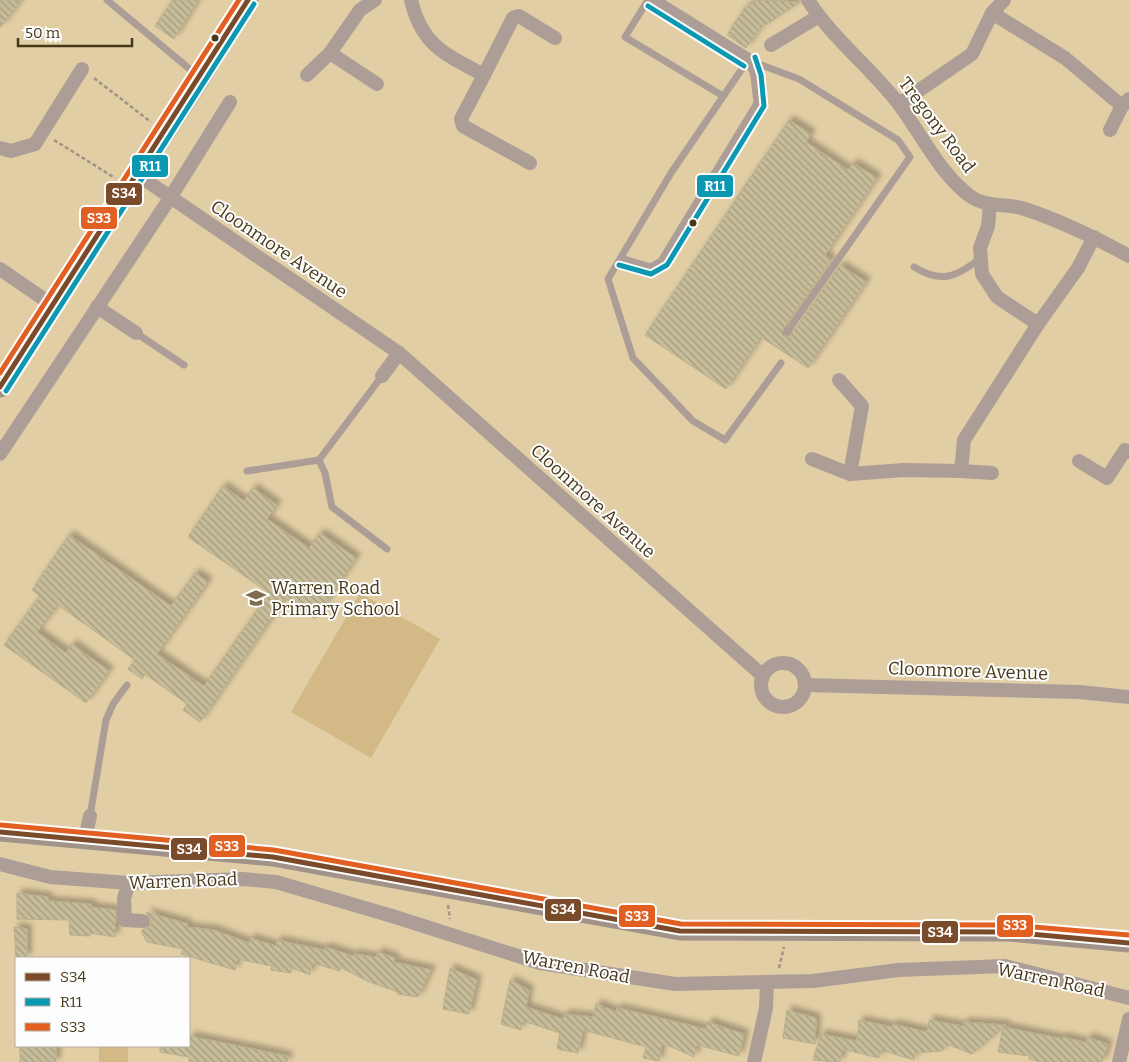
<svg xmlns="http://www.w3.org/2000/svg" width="1129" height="1062" viewBox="0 0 1129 1062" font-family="Bitter,serif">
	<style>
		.green { fill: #d2b985 }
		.building { fill: url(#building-back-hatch); stroke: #b9af8c; filter: url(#shadow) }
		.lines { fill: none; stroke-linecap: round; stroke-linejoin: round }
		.path { stroke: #a19487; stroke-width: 2.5; stroke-dasharray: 4 2.5; stroke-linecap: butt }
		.lane { stroke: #ac9e96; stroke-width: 7 }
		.street { stroke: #ac9e96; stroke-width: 14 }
		.secondary { stroke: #a1928a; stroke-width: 19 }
		.primary { stroke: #a49286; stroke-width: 21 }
		.bus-1-casing { stroke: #fdfdfd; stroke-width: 9 }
		.bus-2-casing { stroke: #fdfdfd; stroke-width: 9 }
		.bus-3-casing { stroke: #fdfdfd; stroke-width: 9 }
		.bus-1 { stroke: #7a4b2a; stroke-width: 5 }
		.bus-2 { stroke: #0a98b3; stroke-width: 5 }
		.bus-3 { stroke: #e16021; stroke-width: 5 }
		.bus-dot { fill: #463818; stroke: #fdfdfd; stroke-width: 2 }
		.labels { text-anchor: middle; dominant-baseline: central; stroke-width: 4; stroke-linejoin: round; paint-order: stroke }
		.street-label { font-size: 18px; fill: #463818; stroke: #fdfdfd }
		.poi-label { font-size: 18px; fill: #463818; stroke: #fdfdfd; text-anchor: start }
		.line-badge { stroke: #fdfdfd; stroke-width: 2 }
		.badge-label { font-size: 14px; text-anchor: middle; font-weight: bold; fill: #fff }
	</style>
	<defs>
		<pattern id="building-back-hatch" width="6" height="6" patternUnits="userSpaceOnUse" patternTransform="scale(1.25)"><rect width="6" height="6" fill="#c7bd9a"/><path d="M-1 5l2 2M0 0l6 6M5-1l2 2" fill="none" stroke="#a39b7d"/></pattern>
		<filter id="shadow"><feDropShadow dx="4.5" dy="-4.5" stdDeviation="2.5" flood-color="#0004"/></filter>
	</defs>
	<rect width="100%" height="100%" fill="#e2cea4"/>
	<g class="green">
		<polygon points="360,593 440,639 371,758 291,712"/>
		<rect x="99" y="1046" width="29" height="16"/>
	</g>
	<g class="building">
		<polygon points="0,0 21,0 0,28"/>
		<polygon points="173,0 198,0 174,39 155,26"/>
		<polygon points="757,0 800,2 759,29 746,48 727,35 744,9"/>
		<polygon points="789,120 811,134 806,142 848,170 853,163 877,178 825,255 831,260 783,329 782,335 787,337 791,335 840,265 866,282 808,368 761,337 726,389 645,335"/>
		<polygon points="223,486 244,501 253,488 277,505 267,519 309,548 320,533 356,558 315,619 285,598 200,722 183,710 187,704 145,674 142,679 128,669 135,660 58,605 37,632 66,653 72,644 109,671 86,703 4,645 40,596 32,590 69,535 171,606 195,573 208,582 157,654 204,686 269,593 188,537"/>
		<polygon points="17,893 48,897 48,901 91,904 91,907 116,910 115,937 90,933 90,936 70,935 69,920 17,919"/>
		<polygon points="146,912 188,924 186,927 214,930 249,943 250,938 276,946 277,940 324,950 325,947 353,956 354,954 376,957 378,952 395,958 394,962 431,970 418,997 397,994 398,992 369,982 340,967 340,971 312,963 310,975 292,968 291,973 271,970 272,966 237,959 235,970 181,954 183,949 147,942 142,933 142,930 150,926 152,921"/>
		<polygon points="14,927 27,929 27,958 16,958"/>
		<polygon points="450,968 477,980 469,1014 443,1009"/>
		<polygon points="510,980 529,990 526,1007 563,1019 564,1014 593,1017 596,1004 617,1012 617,1008 631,1011 706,1029 708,1022 744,1034 739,1056 697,1045 694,1057 662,1043 659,1061 643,1058 646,1047 583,1030 578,1053 557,1049 560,1033 523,1021 521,1030 501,1024"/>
		<polygon points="787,1010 816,1018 815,1044 783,1038"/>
		<polygon points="859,1020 892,1027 893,1024 927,1032 929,1020 963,1026 964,1022 1006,1025 1004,1027 1063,1039 1063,1037 1087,1043 1087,1037 1108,1044 1102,1062 1041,1062 1029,1059 1030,1056 998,1052 1003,1028 972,1054 949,1045 941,1051 915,1053 914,1060 881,1050 879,1058 842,1049 840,1062 813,1060 821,1034 857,1041"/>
		<polygon points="189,1036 288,1056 287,1062 195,1062 189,1061 189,1057 160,1052 160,1046 189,1046"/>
		<rect x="20" y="1046" width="36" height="16"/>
	</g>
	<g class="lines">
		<g class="path">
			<polyline points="94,78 151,122"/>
			<polyline points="54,140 115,178"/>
			<polyline points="448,905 450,919"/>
			<polyline points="779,968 784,947"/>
		</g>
		<g class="lane">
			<polyline points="107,0 198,76"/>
			<polyline points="648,0 625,37 723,96"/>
			<polyline points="748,60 671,173 608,279 633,358 693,421 725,440 781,363"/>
			<polyline points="748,60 799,79 898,140 910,157 787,332"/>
			<polyline points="621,258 651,267 661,261 757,103 754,76 748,60"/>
			<path d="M914,267C942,284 956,277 981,258"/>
			<polyline points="136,333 184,365"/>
			<polyline points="319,460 382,376"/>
			<polyline points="247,471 319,460 325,473 332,507 387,549"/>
			<polyline points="90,816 106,720 113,704 127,685"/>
		</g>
		<g class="street">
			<path d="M411,0C421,45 446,55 484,75L461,119L463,126L530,163"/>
			<polyline points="652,0 748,60"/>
			<path d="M808,0C832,38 870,67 898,103C921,133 939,173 970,196C986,208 1007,203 1025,209C1061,221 1096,238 1129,256"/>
			<polyline points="992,13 1004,0"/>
			<polyline points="771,45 819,16"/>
			<polyline points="330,53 377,84"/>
			<polyline points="307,75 330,53 360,10 375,0"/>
			<polyline points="484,75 513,18 519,16 555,38"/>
			<polyline points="899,104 972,54 992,13 1065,58 1122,106 1129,99"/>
			<polyline points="1110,130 1122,106"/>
			<polyline points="0,148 11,151 35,144 82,69"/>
			<polyline points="138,175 399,353 763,676"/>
			<polyline points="990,205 988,226 980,248 982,274 997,297 1038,324"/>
			<polyline points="0,269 54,306"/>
			<polyline points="97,307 136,333"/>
			<polyline points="382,376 399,353"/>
			<polyline points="839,380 862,406 850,474"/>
			<polyline points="0,454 170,198 230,102"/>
			<polyline points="812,459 850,474 904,470 961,471 964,440 1038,324 1078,268 1094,237"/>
			<polyline points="1079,461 1107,478 1125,450 1129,452"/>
			<polyline points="961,471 992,473"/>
			<circle cx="783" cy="685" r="22"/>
			<polyline points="805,685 1079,692 1129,697"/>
			<polyline points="85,839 90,816"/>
			<polyline points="0,864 50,877 129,883 243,879 276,882 392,916 540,963 675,984 813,981 898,970 1005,966 1129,998"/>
			<polyline points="129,883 124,898 125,920 143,921"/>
			<polyline points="754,1062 766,1008 767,982"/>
			<polyline points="1119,1062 1129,1019"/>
		</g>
		<polyline class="secondary" points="0,832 273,857 680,931 1009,932 1129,943"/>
		<polyline class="primary" points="0,387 200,78 248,0"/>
		<defs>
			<g id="bus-1">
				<polyline points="0,387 248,0"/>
				<polyline points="0,832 273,857 680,931 1009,932 1129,943"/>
			</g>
			<g id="bus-2">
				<polyline points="648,6 744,66"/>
				<polyline points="619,265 651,274 667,265 764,106 761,75 755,57"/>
				<polyline points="6,391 254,4"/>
			</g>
			<g id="bus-3">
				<polyline points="0,373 239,0"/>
				<polyline points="1,825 274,850 681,924 1009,925 1129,935"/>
			</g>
		</defs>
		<use href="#bus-1" class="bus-1-casing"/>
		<use href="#bus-2" class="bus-2-casing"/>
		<use href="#bus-3" class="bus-3-casing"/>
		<use href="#bus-1" class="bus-1"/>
		<use href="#bus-2" class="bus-2"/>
		<use href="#bus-3" class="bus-3"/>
	</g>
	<defs>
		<symbol id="school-bare" viewBox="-9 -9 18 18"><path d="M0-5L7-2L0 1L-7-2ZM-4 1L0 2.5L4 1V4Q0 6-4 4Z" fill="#7d6c49" stroke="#fdfdfd" stroke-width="2.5" paint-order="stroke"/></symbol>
	</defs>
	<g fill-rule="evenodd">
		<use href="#school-bare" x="242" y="584" width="28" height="28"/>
	</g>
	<g class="bus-dot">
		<circle cx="215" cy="38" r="4.5"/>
		<circle cx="693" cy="223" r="4.5"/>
	</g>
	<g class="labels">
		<g class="street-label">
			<text transform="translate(937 125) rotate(53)">Tregony Road</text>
			<text transform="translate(279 249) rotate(34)">Cloonmore Avenue</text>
			<text transform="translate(593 501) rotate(42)">Cloonmore Avenue</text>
			<text transform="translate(968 671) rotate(2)">Cloonmore Avenue</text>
			<text transform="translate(183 881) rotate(-2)">Warren Road</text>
			<text transform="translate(576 967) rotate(11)">Warren Road</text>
			<text transform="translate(1051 980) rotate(12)">Warren Road</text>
		</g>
		<g class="poi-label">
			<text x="271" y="588">Warren Road<tspan x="271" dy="21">Primary School</tspan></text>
		</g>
	</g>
	<g class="line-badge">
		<rect x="131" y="154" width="38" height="24" rx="5" fill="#0a98b3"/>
		<rect x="696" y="174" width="38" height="24" rx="5" fill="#0a98b3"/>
		<rect x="105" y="182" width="38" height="24" rx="5" fill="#7a4b2a"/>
		<rect x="80" y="206" width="38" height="24" rx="5" fill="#e16021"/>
		<rect x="208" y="834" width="38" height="24" rx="5" fill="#e16021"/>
		<rect x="170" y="837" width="38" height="24" rx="5" fill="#7a4b2a"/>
		<rect x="544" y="898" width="38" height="24" rx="5" fill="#7a4b2a"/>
		<rect x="618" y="904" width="38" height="24" rx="5" fill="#e16021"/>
		<rect x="996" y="914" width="38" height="24" rx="5" fill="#e16021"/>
		<rect x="921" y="920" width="38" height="24" rx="5" fill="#7a4b2a"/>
	</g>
	<g class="badge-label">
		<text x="150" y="171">R11</text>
		<text x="715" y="191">R11</text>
		<text x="124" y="198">S34</text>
		<text x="99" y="223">S33</text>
		<text x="227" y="851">S33</text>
		<text x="189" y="854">S34</text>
		<text x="563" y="914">S34</text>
		<text x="637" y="921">S33</text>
		<text x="1015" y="930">S33</text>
		<text x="940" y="937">S34</text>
	</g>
	<rect x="15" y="957" width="175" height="90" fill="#fdfdfd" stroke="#b4aea1"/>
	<rect x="25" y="973" width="25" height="8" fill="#7a4b2a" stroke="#b4aea1"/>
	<text x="60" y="982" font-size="15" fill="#463818">S34</text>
	<rect x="25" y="998" width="25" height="8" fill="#0a98b3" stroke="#b4aea1"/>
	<text x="60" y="1007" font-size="15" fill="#463818">R11</text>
	<rect x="25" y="1023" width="25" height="8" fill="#e16021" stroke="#b4aea1"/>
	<text x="60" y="1032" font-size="15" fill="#463818">S33</text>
	<path d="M18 38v8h114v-8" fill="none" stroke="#463818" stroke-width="2.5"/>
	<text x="25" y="38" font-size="15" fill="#463818" stroke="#fdfdfd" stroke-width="4" paint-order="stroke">50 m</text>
</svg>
